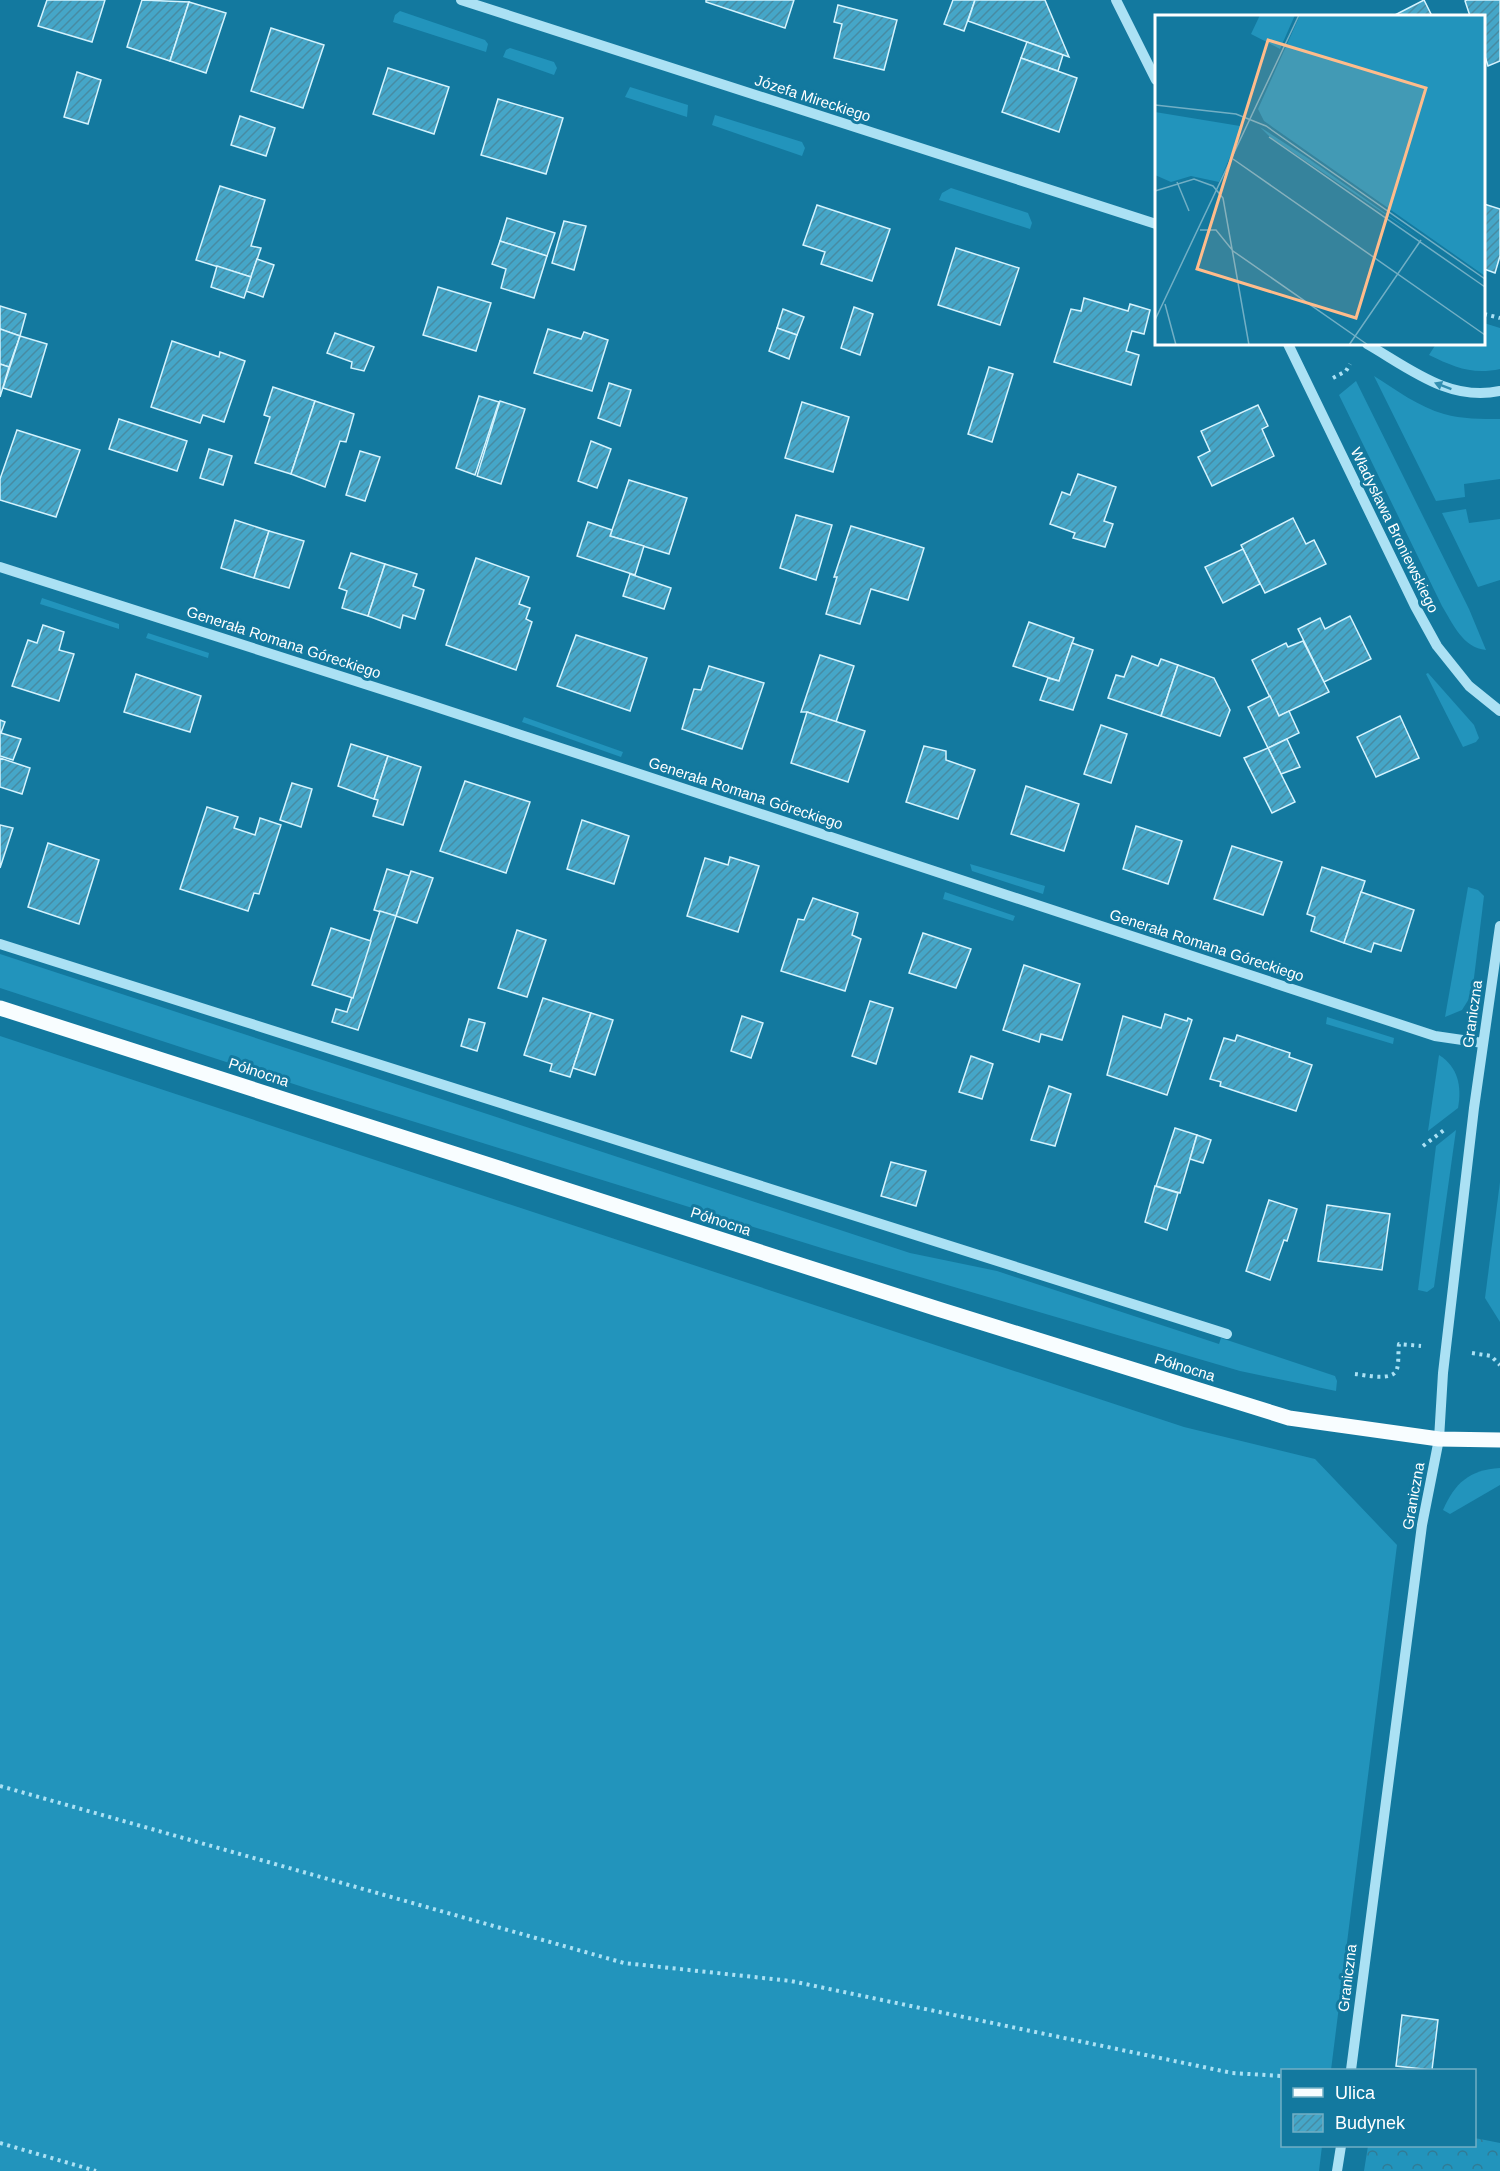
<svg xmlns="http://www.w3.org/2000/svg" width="1500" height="2171" viewBox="0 0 1500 2171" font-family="Arial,sans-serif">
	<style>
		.grass { fill: #2294bc }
		.forest { fill: url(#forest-crowns) }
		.building { fill: url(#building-hatch); stroke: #d4f3fe; stroke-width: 1.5 }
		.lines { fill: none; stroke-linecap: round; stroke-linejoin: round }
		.path { stroke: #abe1f4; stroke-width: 4; stroke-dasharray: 3 4.5; stroke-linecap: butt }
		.minor { stroke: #abe1f4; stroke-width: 10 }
		.major { stroke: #f8fdff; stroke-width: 15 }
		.oneway { fill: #318eb0 }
		.labels { text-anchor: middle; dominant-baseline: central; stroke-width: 6; stroke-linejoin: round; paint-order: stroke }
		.street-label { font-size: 15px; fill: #fff; stroke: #13799f }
		.inset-road { fill: none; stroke: #71afc5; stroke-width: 1.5 }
		.view { fill: #ffbc8b; fill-opacity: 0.15; stroke: #ffbc8b; stroke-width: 3 }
		.inset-edge { fill: none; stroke: #fff; stroke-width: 3 }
	</style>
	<defs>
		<pattern id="forest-crowns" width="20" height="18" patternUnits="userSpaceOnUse" patternTransform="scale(1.5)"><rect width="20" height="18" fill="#2294bc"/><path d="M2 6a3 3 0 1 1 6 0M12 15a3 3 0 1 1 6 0" fill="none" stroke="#317b95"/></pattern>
		<pattern id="building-hatch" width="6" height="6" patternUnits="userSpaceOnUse" patternTransform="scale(1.5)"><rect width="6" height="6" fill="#45a6c8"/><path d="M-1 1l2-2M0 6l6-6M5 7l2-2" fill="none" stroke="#478ba3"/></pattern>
	</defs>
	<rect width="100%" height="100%" fill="#13799f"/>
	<g class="grass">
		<polygon points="400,11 485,40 488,44 486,52 393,22 395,15"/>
		<polygon points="510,48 554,62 557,68 554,75 503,57 506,50"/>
		<polygon points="630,87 688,105 687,117 625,97"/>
		<polygon points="715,115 802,142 805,148 802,156 712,125"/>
		<polygon points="951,188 1028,213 1032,223 1030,229 939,200 942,193"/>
		<path d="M1484,323L1500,328V369C1472,375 1454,367 1429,355L1436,344H1484Z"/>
		<path d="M1374,376C1396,390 1419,407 1444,414C1462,419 1481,419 1500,419V479L1464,484L1465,497L1436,501Z"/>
		<path d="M1356,381L1469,609L1486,650C1463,648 1453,624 1442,606L1339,395Z"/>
		<polygon points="1466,509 1469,523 1500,519 1500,580 1478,587 1442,513"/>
		<polygon points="42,598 119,624 119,629 40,604"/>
		<polygon points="148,633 209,653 208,658 146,638"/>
		<polygon points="1428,673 1474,725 1479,738 1476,742 1463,747 1426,674"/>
		<polygon points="524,717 623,752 621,757 522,722"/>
		<polygon points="970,864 1045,886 1043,894 972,871"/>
		<polygon points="1468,887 1478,890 1484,896 1472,994 1462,1010 1445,1017"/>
		<polygon points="945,892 1015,916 1013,921 943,899"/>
		<polygon points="0,954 910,1253 997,1271 1219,1344 1221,1338 1335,1376 1337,1381 1336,1391 1240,1371 828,1250 312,1090 0,988"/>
		<polygon points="1327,1017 1394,1038 1393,1044 1326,1024"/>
		<polygon points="0,1036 1184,1427 1315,1459 1397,1545 1331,2070 1282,2070 1282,2146 1322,2146 1319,2171 0,2171"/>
		<path d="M1439,1055C1458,1067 1462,1086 1458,1108L1428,1131Z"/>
		<polygon points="1456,1130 1434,1287 1427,1292 1418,1290 1436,1146"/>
		<polygon points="1500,1182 1500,1322 1485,1298"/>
		<path d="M1500,1468V1485L1450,1514L1443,1510C1455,1483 1469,1470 1500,1468Z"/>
	</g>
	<polygon class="forest" points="1475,2138 1500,2143 1500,2171 1364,2171 1368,2146 1474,2146"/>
	<g class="building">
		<polygon points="47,0 105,0 92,42 38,26"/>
		<polygon points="142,0 189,2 170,61 127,47"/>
		<polygon points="706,0 794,0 785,28 706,2"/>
		<polygon points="953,0 975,0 964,31 944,24"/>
		<polygon points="975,0 1045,0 1069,57 968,21"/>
		<polygon points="1424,0 1432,16 1393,16"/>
		<polygon points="1467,0 1500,0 1500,61 1488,66 1484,53 1484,16 1470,16 1465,1"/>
		<polygon points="189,2 226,13 206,73 170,61"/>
		<polygon points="838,5 897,20 884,70 834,58 842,24 834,22"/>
		<polygon points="271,28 324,45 303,108 251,91"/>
		<polygon points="1027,42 1063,55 1058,71 1021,58"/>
		<polygon points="1021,58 1077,78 1059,132 1002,112"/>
		<polygon points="388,68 449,87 434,134 373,114"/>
		<polygon points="77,72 101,80 88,124 64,117"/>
		<polygon points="498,99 563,118 546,174 481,155"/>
		<polygon points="240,116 275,128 266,156 231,145"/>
		<polygon points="220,186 265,200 251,246 261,248 251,277 196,260"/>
		<polygon points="1484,204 1500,209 1500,256 1495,273 1484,269"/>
		<polygon points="817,205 890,229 872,281 821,264 825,252 803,245"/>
		<polygon points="507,218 555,233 547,256 500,241"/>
		<polygon points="564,221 586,226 574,270 552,263"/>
		<polygon points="500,241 547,256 534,298 501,288 506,269 492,264"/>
		<polygon points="956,248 1019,268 1000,325 938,305"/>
		<polygon points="257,259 274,265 263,297 246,291"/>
		<polygon points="217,266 251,277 244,298 211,287"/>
		<polygon points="438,287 491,303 476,351 423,335"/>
		<polygon points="1084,298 1128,311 1130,304 1150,310 1144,334 1132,331 1126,351 1139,355 1131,385 1054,362 1071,309 1081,311"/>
		<polygon points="0,306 26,314 20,336 0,329"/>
		<polygon points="854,307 873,314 860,355 841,348"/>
		<polygon points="783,309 804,317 797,335 777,328"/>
		<polygon points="777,328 797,335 789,359 769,351"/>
		<polygon points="0,329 20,336 9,367 0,364"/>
		<polygon points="548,329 581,339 584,332 608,340 592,391 534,373"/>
		<polygon points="335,333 374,347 364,371 351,368 352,362 327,353"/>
		<polygon points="20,336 47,344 31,397 3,388"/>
		<polygon points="172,341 219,357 220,352 245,361 224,422 203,415 200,423 151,407"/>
		<polygon points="0,364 9,367 0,397"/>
		<polygon points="989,367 1013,374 992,442 968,434"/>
		<polygon points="609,383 631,390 620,426 598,418"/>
		<polygon points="273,387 315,401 291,474 255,463 270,417 264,415"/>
		<polygon points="479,396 499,402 475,475 456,468"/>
		<polygon points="315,401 354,414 346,442 340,441 325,487 291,474"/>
		<polygon points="500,401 525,409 501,484 477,476"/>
		<polygon points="802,402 849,417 833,472 785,458"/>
		<polygon points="1258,405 1268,426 1262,429 1274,456 1212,486 1198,457 1210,451 1201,431"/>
		<polygon points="119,419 187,441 177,471 109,449"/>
		<polygon points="17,430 80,450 56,517 0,500 0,479"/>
		<polygon points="591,441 611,449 597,488 578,481"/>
		<polygon points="209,449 232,456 223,485 200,478"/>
		<polygon points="360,451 380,457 365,501 346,495"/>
		<polygon points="1078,474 1116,487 1104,521 1113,524 1105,547 1073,538 1075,533 1050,524 1062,492 1070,495"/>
		<polygon points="629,480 687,498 669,554 610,536"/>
		<polygon points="796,515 832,525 816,580 780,568"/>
		<polygon points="1293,518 1306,544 1314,540 1326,564 1265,593 1241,545"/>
		<polygon points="235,520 269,531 254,578 221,568"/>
		<polygon points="588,522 612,530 610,536 644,546 635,575 577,556"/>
		<polygon points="851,526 924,548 908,600 871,589 860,624 826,614 837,577 834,577"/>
		<polygon points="269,531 304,541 289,588 254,578"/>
		<polygon points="1243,549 1260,584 1223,603 1205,567"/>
		<polygon points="351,553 385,564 368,616 342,608 347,591 339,588"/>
		<polygon points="476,558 529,577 519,604 530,608 526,619 532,622 516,670 446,645"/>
		<polygon points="385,564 417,574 413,586 424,590 415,619 403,615 400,628 368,616"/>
		<polygon points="630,574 671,588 664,609 623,596"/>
		<polygon points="1350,616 1371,659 1324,682 1298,629 1320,618 1325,629"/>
		<polygon points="1029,622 1074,638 1059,681 1013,666"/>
		<polygon points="43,625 64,632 59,650 74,654 59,701 12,686 28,640 37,643"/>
		<polygon points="576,635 647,658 630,711 557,686"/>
		<polygon points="1303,641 1329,692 1279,716 1252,660 1286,643 1288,647"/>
		<polygon points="1072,643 1093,650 1073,710 1040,700 1048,678 1059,681"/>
		<polygon points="820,655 854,666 836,722 807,712 801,712"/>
		<polygon points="1132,656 1158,666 1161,659 1178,665 1161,716 1108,698 1116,675 1124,677"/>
		<polygon points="1178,665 1214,678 1230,710 1220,736 1161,716"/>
		<polygon points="709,666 764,683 742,749 682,729 694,689 701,690"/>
		<polygon points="136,674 201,696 190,732 124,712"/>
		<polygon points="1270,696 1279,716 1289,711 1299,733 1268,748 1248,707"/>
		<polygon points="807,712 865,731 848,782 791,763"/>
		<polygon points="1400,716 1419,758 1376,777 1357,737"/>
		<polygon points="0,720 5,722 1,733 21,739 13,760 0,756"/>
		<polygon points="1101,725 1127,734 1111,783 1084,774"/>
		<polygon points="1287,739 1300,767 1281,774 1268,748"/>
		<polygon points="351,744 388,756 374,799 338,786"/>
		<polygon points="924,746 946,751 946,760 975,770 958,819 906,802"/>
		<polygon points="1268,748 1295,802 1272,813 1244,758"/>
		<polygon points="388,756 421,767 403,825 373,816 378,800 374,799"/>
		<polygon points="0,758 30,768 22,794 0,787"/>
		<polygon points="465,781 530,802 506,873 440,851"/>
		<polygon points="292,783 312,789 301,827 280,820"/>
		<polygon points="1026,786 1079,804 1064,851 1011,834"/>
		<polygon points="207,807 238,817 234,828 255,835 260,818 281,825 259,894 254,893 248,911 180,889"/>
		<polygon points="582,820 629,836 614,884 567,869"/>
		<polygon points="0,825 13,828 0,868"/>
		<polygon points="1136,826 1182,841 1168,884 1123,869"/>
		<polygon points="48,843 99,860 79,924 28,907"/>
		<polygon points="1232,846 1282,862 1263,915 1214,899"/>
		<polygon points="730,857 759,866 738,932 687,916 705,858 728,865"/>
		<polygon points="1322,867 1365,881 1344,943 1311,931 1315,917 1307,914"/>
		<polygon points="387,869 410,876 396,916 374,910"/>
		<polygon points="411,871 433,878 417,923 396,916"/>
		<polygon points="1361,892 1414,910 1401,951 1374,943 1371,952 1344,943"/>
		<polygon points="813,898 858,913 852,935 861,939 845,991 781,971 798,919 804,920"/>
		<polygon points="380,911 396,916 358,1030 332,1022 336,1009 347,1012"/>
		<polygon points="331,928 371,941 353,998 312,985"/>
		<polygon points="517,930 546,940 527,997 498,988"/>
		<polygon points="923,933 971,949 956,988 909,973"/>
		<polygon points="1024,965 1080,984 1062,1040 1041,1034 1039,1042 1003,1030"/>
		<polygon points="543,998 591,1013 570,1077 550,1071 552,1064 524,1055"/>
		<polygon points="870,1001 893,1008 876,1064 852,1056"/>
		<polygon points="591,1013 613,1020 595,1075 573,1068"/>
		<polygon points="1165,1014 1187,1021 1188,1018 1192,1020 1167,1095 1107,1075 1123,1016 1161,1028"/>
		<polygon points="742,1016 763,1023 751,1058 731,1051"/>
		<polygon points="469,1019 485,1023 477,1051 461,1046"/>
		<polygon points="1237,1035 1290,1053 1289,1057 1312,1065 1296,1111 1220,1086 1221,1082 1210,1079 1224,1038 1235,1041"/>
		<polygon points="971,1056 993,1064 982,1099 959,1092"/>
		<polygon points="1049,1086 1071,1094 1055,1146 1031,1140"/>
		<polygon points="1175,1128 1197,1135 1180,1193 1156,1186"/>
		<polygon points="1197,1135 1211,1140 1203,1163 1190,1159"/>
		<polygon points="891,1162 926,1171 916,1206 881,1196"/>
		<polygon points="1155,1186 1178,1193 1167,1230 1145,1222"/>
		<polygon points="1269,1200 1297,1209 1287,1241 1284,1240 1270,1280 1246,1271"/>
		<polygon points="1327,1205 1390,1214 1382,1270 1318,1261"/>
		<polygon points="1402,2015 1438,2020 1432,2070 1396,2066"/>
	</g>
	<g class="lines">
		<g class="path">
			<polyline points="1484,314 1500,318"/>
			<polyline points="1333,378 1346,371 1350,364"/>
			<polyline points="1423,1146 1444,1130"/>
			<polyline points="1472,1353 1491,1356 1500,1365"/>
			<path d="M1355,1374C1366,1375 1393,1382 1397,1369C1399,1362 1398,1351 1399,1344L1421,1346"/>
			<polyline points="0,1786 624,1963 791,1981 1232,2073 1282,2076"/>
			<polyline points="0,2143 96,2171"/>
		</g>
		<g class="minor">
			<polyline points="461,0 1156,224"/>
			<polyline points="1116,0 1156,80"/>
			<polyline points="1288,344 1415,606 1437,646 1469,686 1500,711"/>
			<path d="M1367,344C1409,368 1449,402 1500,391"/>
			<polyline points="0,567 418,701 1435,1036 1483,1043"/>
			<polyline points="0,944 1227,1334"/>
			<polyline points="1351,2070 1422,1525 1439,1439 1443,1373 1474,1108 1500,926"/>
			<polyline points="1337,2171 1341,2146"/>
		</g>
		<polyline class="major" points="0,1008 938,1309 1289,1418 1439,1439 1500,1440"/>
	</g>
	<defs><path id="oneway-solid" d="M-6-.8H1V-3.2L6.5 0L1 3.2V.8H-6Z" transform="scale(1.5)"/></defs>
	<use class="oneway" href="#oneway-solid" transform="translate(1443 386) rotate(-159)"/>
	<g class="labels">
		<g class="street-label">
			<text transform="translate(813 98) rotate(18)">Józefa Mireckiego</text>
			<text transform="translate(1395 530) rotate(64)">Władysława Broniewskiego</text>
			<text transform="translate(284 642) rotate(18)">Generała Romana Góreckiego</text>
			<text transform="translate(746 793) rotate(18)">Generała Romana Góreckiego</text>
			<text transform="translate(1207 945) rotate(18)">Generała Romana Góreckiego</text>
			<text transform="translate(1472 1014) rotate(-82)">Graniczna</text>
			<text transform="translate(259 1072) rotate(18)">Północna</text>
			<text transform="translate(721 1221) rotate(18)">Północna</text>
			<text transform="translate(1185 1367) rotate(17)">Północna</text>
			<text transform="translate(1413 1496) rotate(-80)">Graniczna</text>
			<text transform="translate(1347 1978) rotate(-83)">Graniczna</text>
		</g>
	</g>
	<g transform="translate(1155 15)">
		<rect width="330" height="330" fill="#13799f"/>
		<path d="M145,0H330V261L109,106L103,94ZM0,97L85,111L86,117L64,167L36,161L16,167L0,160ZM105,112L154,144L264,222L115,122Z" fill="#2294bc"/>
		<path d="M105,0H140L125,34L96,19Z" fill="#2294bc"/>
		<path class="inset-road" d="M0,90L81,99L111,111L330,264M114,122L330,272M78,144L330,320M22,167L34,196M0,176L39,164L58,171L68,183L94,330M45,215H61L78,236L213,330M10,289L21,330M0,305L144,0M194,330L266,225"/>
		<path class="view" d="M113,25L271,73L201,303L42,254Z"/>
		<rect width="330" height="330" class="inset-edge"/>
	</g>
	<rect x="1281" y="2069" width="195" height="78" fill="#13799f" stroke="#71afc5" stroke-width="1.5"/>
	<rect x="1293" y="2088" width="30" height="9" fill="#f8fdff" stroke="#71afc5" stroke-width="1.5"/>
	<text x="1335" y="2099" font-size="18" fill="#ffffff">Ulica</text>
	<rect x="1293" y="2114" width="30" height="18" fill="url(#building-hatch)" stroke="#71afc5" stroke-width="1.5"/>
	<text x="1335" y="2129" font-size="18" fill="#ffffff">Budynek</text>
</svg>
